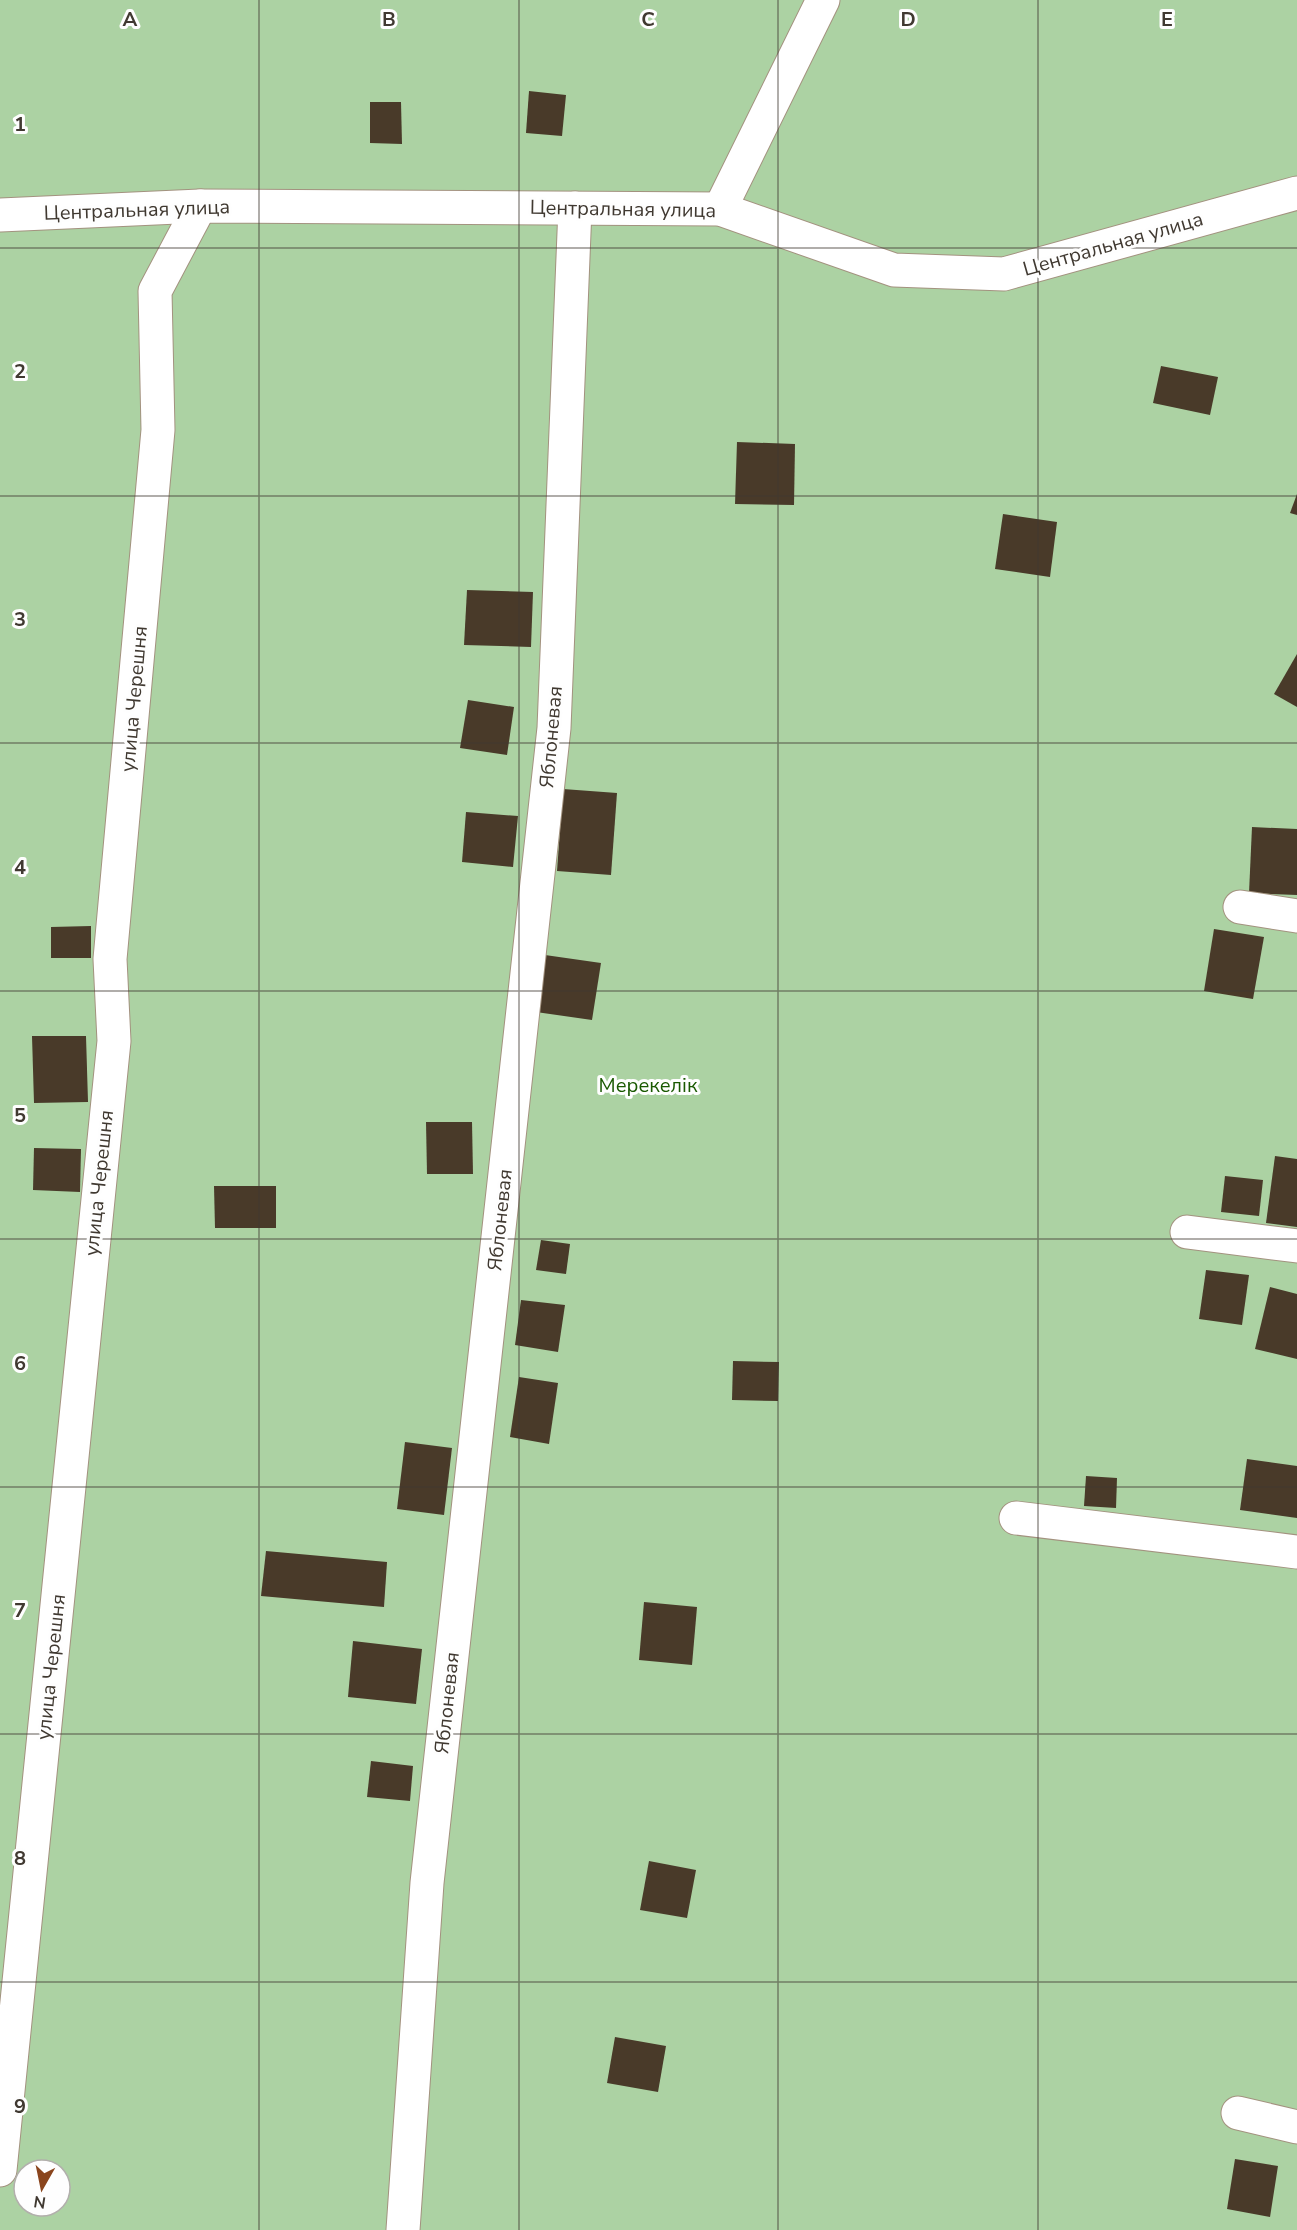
<svg xmlns="http://www.w3.org/2000/svg" width="1297" height="2230" viewBox="0 0 1297 2230" font-family="'Nunito Sans',sans-serif">
	<style>
		.green { fill: #acd2a3; fill-rule: evenodd }
		.building { fill: #493a29 }
		.lines { fill: none; stroke-linecap: round; stroke-linejoin: round }
		.street-casing { stroke: #a3927f; stroke-width: 35 }
		.street { stroke: #fff; stroke-width: 33 }
		.grid { fill: none; stroke: #403931; stroke-width: 1.5; stroke-opacity: 0.55 }
		.labels { text-anchor: middle; dominant-baseline: central; stroke-width: 6; stroke-linejoin: round; paint-order: stroke }
		.street-label { font-size: 20px; fill: #403931; stroke: #fefefe }
		.park-label { font-size: 20px; fill: #195900; stroke: #fefefe }
		.grid-label { font-size: 20px; text-anchor: middle; font-weight: bold; fill: #403931; stroke: #fefefe; stroke-width: 6; stroke-linejoin: round; paint-order: stroke }
	</style>
	<rect width="100%" height="100%" fill="#fdeedd"/>
	<path class="green" d="M0,0H1297V2230H0ZM24,2170H60V2206H24Z"/>
	<g class="building">
		<polygon points="529,91 566,95 562,136 526,133"/>
		<polygon points="370,102 401,102 402,144 370,143"/>
		<polygon points="1161,366 1218,377 1210,415 1153,403"/>
		<polygon points="737,442 795,444 794,505 735,504"/>
		<polygon points="1297,494 1297,515 1290,513"/>
		<polygon points="1003,514 1057,522 1050,577 995,569"/>
		<polygon points="467,590 533,592 531,647 464,645"/>
		<polygon points="1297,654 1297,707 1274,694"/>
		<polygon points="468,700 514,707 507,755 460,748"/>
		<polygon points="563,789 617,793 611,875 557,871"/>
		<polygon points="466,812 518,816 513,867 462,862"/>
		<polygon points="1252,827 1297,829 1297,895 1249,893"/>
		<polygon points="91,926 91,958 51,958 51,927"/>
		<polygon points="1214,929 1264,937 1253,999 1204,991"/>
		<polygon points="545,955 601,963 592,1020 536,1012"/>
		<polygon points="32,1036 86,1036 88,1102 34,1103"/>
		<polygon points="426,1122 472,1122 473,1174 427,1174"/>
		<polygon points="34,1148 81,1149 80,1192 33,1190"/>
		<polygon points="1275,1156 1297,1159 1297,1227 1266,1223"/>
		<polygon points="1225,1176 1263,1180 1259,1216 1221,1212"/>
		<polygon points="214,1186 276,1186 276,1228 215,1228"/>
		<polygon points="541,1240 570,1244 566,1274 536,1270"/>
		<polygon points="1206,1270 1249,1275 1242,1325 1199,1319"/>
		<polygon points="1270,1287 1297,1294 1297,1359 1255,1349"/>
		<polygon points="521,1300 565,1305 558,1352 515,1345"/>
		<polygon points="733,1361 779,1362 778,1401 732,1400"/>
		<polygon points="519,1377 558,1383 549,1444 510,1437"/>
		<polygon points="405,1442 452,1448 444,1515 397,1509"/>
		<polygon points="1247,1459 1297,1466 1297,1518 1240,1510"/>
		<polygon points="1086,1476 1117,1478 1116,1508 1084,1506"/>
		<polygon points="266,1551 387,1562 384,1607 261,1596"/>
		<polygon points="644,1602 697,1607 692,1665 639,1660"/>
		<polygon points="353,1641 422,1649 416,1704 348,1697"/>
		<polygon points="371,1761 413,1766 410,1801 367,1797"/>
		<polygon points="649,1861 696,1870 687,1918 640,1910"/>
		<polygon points="615,2037 666,2046 658,2092 607,2083"/>
		<polygon points="1235,2159 1278,2166 1270,2217 1227,2209"/>
	</g>
	<g class="lines">
		<defs>
			<g id="street">
				<polyline points="720,209 823,0"/>
				<polyline points="0,215 200,206 720,209 894,270 1004,274 1297,193"/>
				<polyline points="1240,907 1297,916"/>
				<polyline points="1187,1232 1297,1246"/>
				<polyline points="1016,1518 1297,1552"/>
				<polyline points="1238,2113 1297,2127"/>
				<polyline points="0,2170 114,1041 110,959 158,430 155,291 200,206"/>
				<polyline points="403,2230 427,1883 554,728 575,208"/>
			</g>
		</defs>
		<use href="#street" class="street-casing"/>
		<use href="#street" class="street"/>
	</g>
	<path class="grid" d="M259,0V2230M519,0V2230M778,0V2230M1038,0V2230M0,248H1297M0,496H1297M0,743H1297M0,991H1297M0,1239H1297M0,1487H1297M0,1734H1297M0,1982H1297"/>
	<g class="labels">
		<g class="street-label">
			<text transform="translate(623 209) rotate(1)">Центральная улица</text>
			<text transform="translate(137 210) rotate(-2)">Центральная улица</text>
			<text transform="translate(1113 244) rotate(-16)">Центральная улица</text>
			<text transform="translate(134 699) rotate(-85)">улица Черешня</text>
			<text transform="translate(551 737) rotate(-85)">Яблоневая</text>
			<text transform="translate(99 1183) rotate(-84)">улица Черешня</text>
			<text transform="translate(500 1220) rotate(-84)">Яблоневая</text>
			<text transform="translate(51 1667) rotate(-84)">улица Черешня</text>
			<text transform="translate(447 1703) rotate(-84)">Яблоневая</text>
		</g>
		<g class="park-label">
			<text x="648" y="1085">Мерекелік</text>
		</g>
	</g>
	<g class="grid-label">
		<text x="130" y="26">A</text>
		<text x="389" y="26">B</text>
		<text x="648" y="26">C</text>
		<text x="908" y="26">D</text>
		<text x="1167" y="26">E</text>
		<text x="20" y="131">1</text>
		<text x="20" y="378">2</text>
		<text x="20" y="626">3</text>
		<text x="20" y="874">4</text>
		<text x="20" y="1122">5</text>
		<text x="20" y="1370">6</text>
		<text x="20" y="1617">7</text>
		<text x="20" y="1865">8</text>
		<text x="20" y="2113">9</text>
	</g>
	<g transform="translate(42 2188) rotate(189)"><circle r="28" fill="#fefefe" stroke="#b2afac" stroke-width="1.5"/>
	<path d="M0-4.5L10 22L0 15L-10 22Z" fill="#8a451d"/>
	<text y="-9" font-size="16" font-weight="bold" text-anchor="middle" fill="#403931">N</text>
	</g>
</svg>
